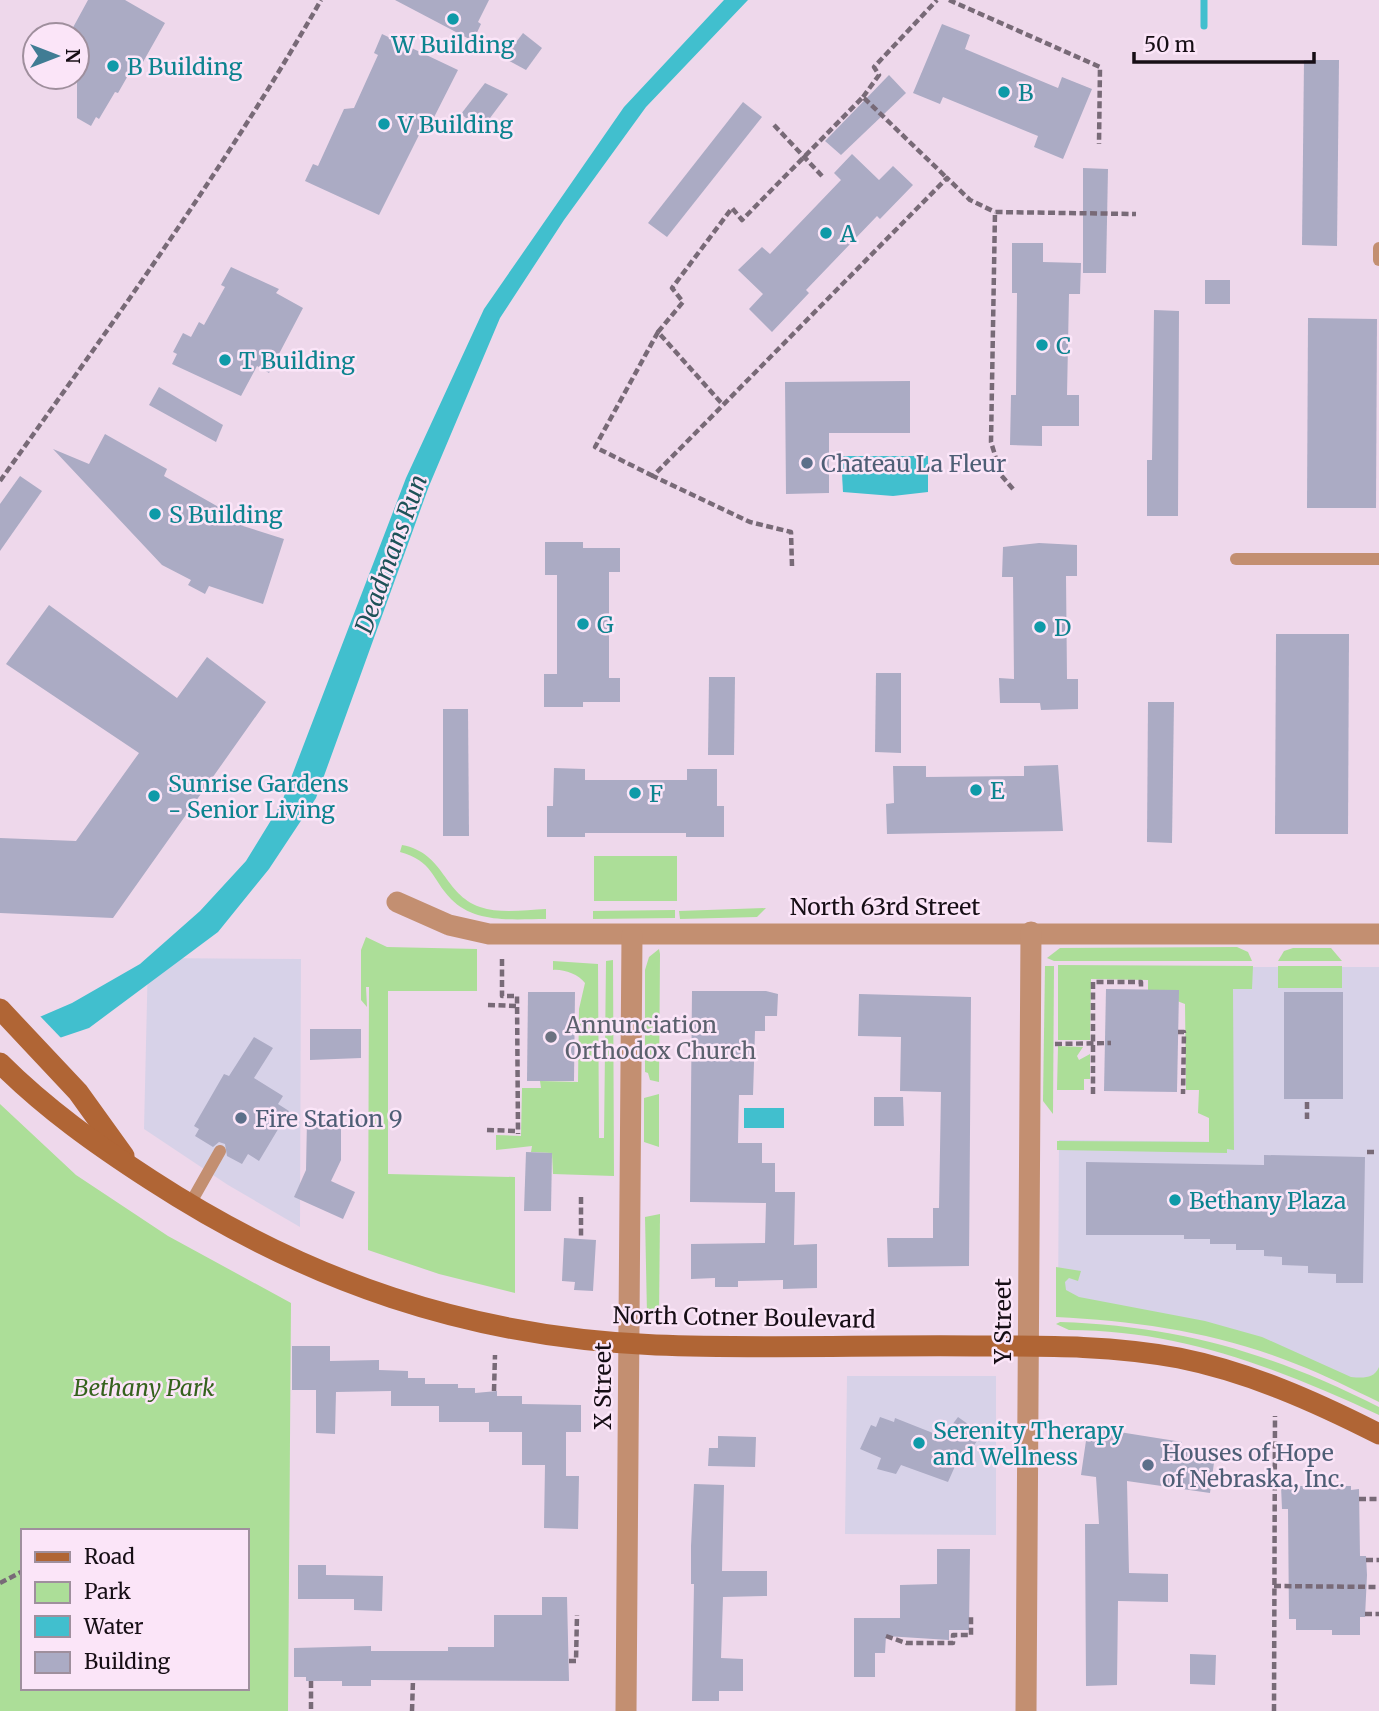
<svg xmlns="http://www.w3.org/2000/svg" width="1379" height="1711" viewBox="0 0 1379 1711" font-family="Merriweather,serif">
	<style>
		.commercial { fill: #d7d2e8 }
		.green { fill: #acde98; fill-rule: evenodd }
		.water { fill: #41bfce }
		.pier { fill: #eed8eb }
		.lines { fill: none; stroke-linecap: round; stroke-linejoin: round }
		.stream { stroke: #41bfce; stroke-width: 7 }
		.building { fill: #ababc4 }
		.path { stroke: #786a77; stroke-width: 4.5; stroke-dasharray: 7 3.5; stroke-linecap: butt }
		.service { stroke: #c38f71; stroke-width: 12 }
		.minor { stroke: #c38f71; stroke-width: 21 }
		.secondary { stroke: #b06535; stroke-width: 21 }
		.culture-dot { fill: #0f9aa8; stroke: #fbe5f8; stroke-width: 2.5 }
		.service-dot { fill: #5c6f8a; stroke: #fbe5f8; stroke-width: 2.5 }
		.worship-dot { fill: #6b7280; stroke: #fbe5f8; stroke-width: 2.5 }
		.labels { text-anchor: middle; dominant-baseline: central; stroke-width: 5; stroke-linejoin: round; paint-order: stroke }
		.culture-label { font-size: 23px; fill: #0d838f; stroke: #fbe5f8; text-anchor: start }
		.service-label { font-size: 23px; fill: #4e5e75; stroke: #fbe5f8; text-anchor: start }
		.street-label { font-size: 23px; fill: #160e15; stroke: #fbe5f8 }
		.worship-label { font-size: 23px; fill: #5b616d; stroke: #fbe5f8; text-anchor: start }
		.park-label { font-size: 23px; font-style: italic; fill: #35621d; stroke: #fbe5f8 }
		.water-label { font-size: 24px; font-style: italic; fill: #1d5258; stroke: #fbe5f8 }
	</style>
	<rect width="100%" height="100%" fill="#eed8eb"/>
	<g class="commercial">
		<polygon points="148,958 301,959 300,1227 228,1185 144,1129"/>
		<polygon points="1229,967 1379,967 1379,1395 1331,1372 1192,1326 1058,1313 1059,1140 1228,1142"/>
		<polygon points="847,1376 996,1376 996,1535 845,1534"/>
	</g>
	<g class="green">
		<path d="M402,845C445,853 443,894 480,907C500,914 525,910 546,909V919C514,919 475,924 451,899C431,878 433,861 400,852Z"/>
		<rect x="594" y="856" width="83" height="45"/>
		<polygon points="766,908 757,917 680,919 679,911"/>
		<polygon points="675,910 675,918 593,919 593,911"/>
		<polygon points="366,937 387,947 477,949 477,991 388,991 388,1174 515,1177 515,1293 439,1274 368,1250 369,987 366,987 367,1007 361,1000 361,950"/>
		<polygon points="1060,948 1237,947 1248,952 1252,961 1054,961 1047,958"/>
		<polygon points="1293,948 1331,948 1342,961 1278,961 1284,951"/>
		<polygon points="659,949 660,954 659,1082 650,1080 648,1073 645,1072 645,970 649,957"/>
		<path d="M613,960L614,1176L553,1174L552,1153L531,1152L532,1146L496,1150V1135L521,1136L522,1088H541L540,1081L578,1082L579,1009L585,983C578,974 563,969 553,970V961L598,964L599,1138H604L606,961Z"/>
		<polygon points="1058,965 1253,966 1252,989 1233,989 1234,1150 1227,1149 1227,1153 1057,1150 1057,1141 1209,1142 1209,1118 1198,1113 1199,1090 1186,1090 1185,1004 1148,990 1148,980 1091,979 1090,1040 1058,1040"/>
		<polygon points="1045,966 1054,966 1053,1114 1043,1101"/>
		<rect x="1278" y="966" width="64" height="22"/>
		<polygon points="1058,1046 1083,1047 1077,1056 1079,1060 1090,1054 1090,1079 1084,1079 1084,1090 1057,1090"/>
		<polygon points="659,1094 659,1147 644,1142 644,1098"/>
		<path d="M0,1104L76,1175L168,1236L291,1303L288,1711H0ZM23,1531H247V1688H23Z"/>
		<polygon points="660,1214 659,1317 647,1314 645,1217"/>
		<path d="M1056,1267L1081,1271L1078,1281L1069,1278L1065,1282L1066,1290L1079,1297L1205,1321L1262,1337L1351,1377C1363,1378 1374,1379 1379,1367V1402C1352,1389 1325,1375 1296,1364C1219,1333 1139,1321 1056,1317Z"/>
		<path d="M1060,1322C1179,1326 1272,1353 1379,1407V1415C1280,1369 1181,1330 1069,1330L1056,1324Z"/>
	</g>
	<g class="water">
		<polygon points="724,0 748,0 646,107 564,220 500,318 429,486 316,798 269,869 218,932 89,1028 0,1058 0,1034 72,1003 140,964 200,911 246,861 281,804 406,478 484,309 624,107"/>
		<polygon points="841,456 928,456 928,492 893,496 843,492"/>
		<rect x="744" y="1108" width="40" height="20"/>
	</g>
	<polygon class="pier" points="38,1014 63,1040 0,1062 0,1031"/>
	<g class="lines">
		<polyline class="stream" points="1204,26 1204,0"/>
	</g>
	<g class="building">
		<polygon points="88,0 125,0 165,23 143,62 138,58 118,93 115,92 99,119 96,117 91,126 77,118 77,35 70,33"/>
		<polygon points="395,0 489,0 478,22 481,24 473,41"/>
		<polygon points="942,24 970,35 965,49 1058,88 1062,77 1092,89 1063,159 1034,147 1038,136 943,97 940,104 913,93"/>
		<polygon points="523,33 542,48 526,70 504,58"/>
		<polygon points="382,34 458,70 425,135 420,133 379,215 305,181 313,164 318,166 344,109 354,108 378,55 374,53"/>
		<polygon points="1304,60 1339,60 1337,246 1302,245"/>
		<polygon points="889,75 906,93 841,155 825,141"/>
		<polygon points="485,83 508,94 481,130 461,114"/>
		<polygon points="743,102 762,117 667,237 648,223"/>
		<polygon points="852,154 879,180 893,166 913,185 880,219 877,216 806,290 809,293 772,332 749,309 763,294 738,270 762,247 770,254 841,180 834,173"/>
		<polygon points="1083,168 1108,169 1106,273 1083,273"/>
		<polygon points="1012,243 1043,243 1043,262 1081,263 1080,294 1069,294 1067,395 1079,395 1079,426 1042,426 1042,446 1010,445 1011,395 1016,395 1017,293 1012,293"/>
		<polygon points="231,267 279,289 276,293 303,308 269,373 257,366 241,396 172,364 177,354 173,352 183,333 191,337 199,322 204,325 225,287 221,285"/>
		<rect x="1205" y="280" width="25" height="24"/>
		<polygon points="1154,310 1179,311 1178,516 1147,516 1147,460 1152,460"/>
		<polygon points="1308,318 1377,319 1376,508 1307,508"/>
		<polygon points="910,381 910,433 829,433 829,493 786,494 785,382"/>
		<polygon points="159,387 223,425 216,442 149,405"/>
		<polygon points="105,434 167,469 164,476 245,522 243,526 284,539 263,604 209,586 205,594 188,585 191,580 162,565 53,449 89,464"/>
		<polygon points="20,476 42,491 0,551 0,504"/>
		<polygon points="545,542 583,542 583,548 620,548 620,572 609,572 609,678 620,678 620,702 583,702 583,707 544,707 544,674 557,674 557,575 545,575"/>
		<polygon points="1039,543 1077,545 1077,576 1066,576 1067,679 1078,679 1078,709 1041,710 1040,703 1000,703 999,678 1014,679 1013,577 1002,577 1003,547"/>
		<polygon points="49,605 177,698 207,657 266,702 113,918 0,913 0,838 76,841 139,753 6,664"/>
		<polygon points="1276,634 1349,634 1348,834 1275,834"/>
		<polygon points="876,673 901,673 901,753 875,752"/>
		<polygon points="709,677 735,677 734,755 708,755"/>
		<polygon points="1148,702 1174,702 1172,843 1147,842"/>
		<polygon points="443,709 468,709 469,836 443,836"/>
		<polygon points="1058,765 1063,831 887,834 886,804 894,803 893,766 926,766 926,777 1024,776 1024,766"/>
		<polygon points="554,768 585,769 585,780 687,780 687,769 717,769 717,806 724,806 724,837 686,837 686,833 585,833 585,837 547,837 547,806 553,806"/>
		<polygon points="1106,989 1179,990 1177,1092 1104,1091"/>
		<polygon points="692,991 766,991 778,994 777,1016 765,1016 765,1031 755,1031 753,1095 739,1095 738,1143 762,1143 762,1163 775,1163 775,1192 795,1192 794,1245 817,1244 817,1288 783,1289 783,1280 738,1281 738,1287 715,1287 715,1278 691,1279 691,1244 765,1243 766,1203 690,1202"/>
		<polygon points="528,992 575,992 574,1081 527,1081"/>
		<rect x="1284" y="992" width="59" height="107"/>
		<polygon points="859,994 971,997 969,1266 888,1267 887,1238 933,1238 933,1208 939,1208 941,1092 900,1091 901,1037 858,1036"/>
		<polygon points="310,1029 361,1029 361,1058 310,1060"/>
		<polygon points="254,1037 273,1048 254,1078 283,1096 278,1104 289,1111 259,1161 248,1154 242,1164 227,1156 225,1144 219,1142 213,1147 195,1136 199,1129 194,1126 224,1074 229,1076"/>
		<polygon points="874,1097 903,1097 904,1126 874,1126"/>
		<polygon points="307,1120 341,1120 341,1160 331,1181 355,1192 343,1219 294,1197 306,1170"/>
		<polygon points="526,1152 552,1153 551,1211 524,1211"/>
		<polygon points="1264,1155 1365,1157 1363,1283 1336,1283 1336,1274 1308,1273 1308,1266 1282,1265 1282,1257 1264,1256 1264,1250 1236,1250 1236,1244 1210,1244 1210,1239 1184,1239 1184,1235 1086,1235 1086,1162 1264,1165"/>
		<polygon points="564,1238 596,1240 593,1291 574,1290 575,1282 562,1281"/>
		<polygon points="292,1346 330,1346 330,1361 379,1360 379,1370 408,1371 408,1378 425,1378 425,1384 458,1384 458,1388 475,1388 475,1393 497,1391 497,1396 522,1396 522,1404 581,1405 581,1432 566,1432 566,1476 579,1476 578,1529 544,1528 545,1465 522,1465 522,1432 489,1432 489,1422 439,1422 439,1406 391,1406 391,1391 336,1392 335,1434 316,1433 316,1390 292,1390"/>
		<polygon points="880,1417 894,1422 895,1418 943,1437 958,1417 982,1434 965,1458 960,1455 948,1482 901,1465 896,1474 877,1469 881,1458 860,1449 871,1425 876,1427"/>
		<polygon points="1088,1427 1182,1442 1181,1451 1215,1455 1210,1493 1127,1481 1129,1573 1168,1574 1168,1602 1118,1601 1117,1685 1086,1686 1085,1524 1099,1524 1096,1477 1081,1475"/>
		<polygon points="718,1436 756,1437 755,1467 708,1466 709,1448 718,1448"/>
		<polygon points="694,1484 724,1485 722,1571 767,1571 767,1596 723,1597 721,1658 743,1659 743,1691 719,1691 719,1701 692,1701 694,1584 691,1584 691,1546"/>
		<polygon points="1281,1486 1351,1486 1351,1490 1359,1489 1360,1556 1366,1556 1367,1575 1365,1617 1360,1617 1360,1635 1332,1635 1332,1630 1296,1630 1296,1619 1289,1619 1288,1509 1282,1509"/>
		<polygon points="937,1549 970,1549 969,1630 949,1630 949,1640 886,1636 885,1653 875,1653 875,1677 854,1677 854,1618 900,1618 900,1585 937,1584"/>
		<polygon points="298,1565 326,1565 326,1575 383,1576 382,1611 354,1610 354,1599 298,1599"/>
		<polygon points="542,1597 567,1597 569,1681 371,1680 371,1686 342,1686 342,1681 306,1681 306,1677 294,1677 294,1648 371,1646 371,1651 448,1651 448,1647 494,1647 494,1615 542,1615"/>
		<polygon points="1190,1654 1216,1655 1215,1685 1190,1684"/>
	</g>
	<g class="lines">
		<g class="path">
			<polyline points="949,0 1100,67 1099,144"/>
			<polyline points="863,97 879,75 874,67 937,0"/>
			<polyline points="774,125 823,177"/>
			<polyline points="658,332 683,302 672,288 732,208 742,220 863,97 947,178"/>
			<polyline points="653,476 595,447 658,332 723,405"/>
			<path d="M0,481C112,324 226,167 321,0"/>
			<polyline points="1013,489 1001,475 991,442 995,212 1136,214"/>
			<polyline points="792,566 791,532 750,522 653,476 947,178 970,200 995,212"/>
			<polyline points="502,959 502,996 517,996 518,1134"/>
			<polyline points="488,1005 517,1006"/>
			<polyline points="1178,1032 1184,1032 1183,1094"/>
			<polyline points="1055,1044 1111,1043"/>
			<polyline points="1093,1094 1093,982 1141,982 1141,990"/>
			<polyline points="1307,1102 1307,1119"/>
			<polyline points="487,1130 518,1131"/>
			<polyline points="1367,1152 1375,1152"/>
			<polyline points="581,1197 581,1239"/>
			<polyline points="494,1391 495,1355"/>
			<polyline points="1359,1499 1379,1499"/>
			<polyline points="1366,1560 1379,1560"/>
			<polyline points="0,1583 23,1571"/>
			<polyline points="1274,1586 1379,1587"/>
			<polyline points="1365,1614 1379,1614"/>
			<polyline points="886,1636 906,1643 953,1643 953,1635 971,1635 971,1616"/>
			<polyline points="569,1661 576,1661 577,1615"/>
			<polyline points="311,1681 311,1711"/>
			<polyline points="412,1711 413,1680"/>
			<polyline points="1274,1711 1275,1416"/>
		</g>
		<g class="service">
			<polyline points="1379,260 1379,248"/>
			<polyline points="1236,559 1379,559"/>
			<polyline points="190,1204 220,1151"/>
		</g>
		<g class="minor">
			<polyline points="397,902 449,925 489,934 1379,934"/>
			<polyline points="626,1711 632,935"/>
			<polyline points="1026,1711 1031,932"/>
		</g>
		<g class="secondary">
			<polyline points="0,1009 78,1092 124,1156"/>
			<path d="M0,1063C46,1109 97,1145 151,1180C308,1282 469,1337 656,1345C762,1349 868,1345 974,1346C1042,1346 1111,1345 1179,1358C1249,1372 1316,1402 1379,1434"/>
		</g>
	</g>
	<g class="culture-dot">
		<circle cx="453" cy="19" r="7"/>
		<circle cx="113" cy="66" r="7"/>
		<circle cx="1004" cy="92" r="7"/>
		<circle cx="384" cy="124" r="7"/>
		<circle cx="826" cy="233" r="7"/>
		<circle cx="1042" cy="345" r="7"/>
		<circle cx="225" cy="360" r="7"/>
		<circle cx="155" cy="514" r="7"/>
		<circle cx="583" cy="624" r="7"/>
		<circle cx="1040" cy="627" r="7"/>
		<circle cx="976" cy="790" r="7"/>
		<circle cx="635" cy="793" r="7"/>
		<circle cx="154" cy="796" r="7"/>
		<circle cx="1175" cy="1200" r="7"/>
		<circle cx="919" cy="1443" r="7"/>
	</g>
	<g class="service-dot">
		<circle cx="807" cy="463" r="7"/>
		<circle cx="241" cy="1118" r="7"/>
		<circle cx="1148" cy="1465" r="7"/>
	</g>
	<circle class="worship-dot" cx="551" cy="1037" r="7"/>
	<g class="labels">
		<g class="culture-label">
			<text x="453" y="44" text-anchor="middle">W Building</text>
			<text x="127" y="66">B Building</text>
			<text x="1018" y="92">B</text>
			<text x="398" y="124">V Building</text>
			<text x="840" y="233">A</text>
			<text x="1056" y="345">C</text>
			<text x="239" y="360">T Building</text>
			<text x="169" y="514">S Building</text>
			<text x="597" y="624">G</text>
			<text x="1054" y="627">D</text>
			<text x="168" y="783">Sunrise Gardens<tspan x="168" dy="26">- Senior Living</tspan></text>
			<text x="990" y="790">E</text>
			<text x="649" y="793">F</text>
			<text x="1189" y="1200">Bethany Plaza</text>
			<text x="933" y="1430">Serenity Therapy<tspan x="933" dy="26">and Wellness</tspan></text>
		</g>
		<g class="service-label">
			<text x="821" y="463">Chateau La Fleur</text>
			<text x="255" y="1118">Fire Station 9</text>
			<text x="1162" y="1452">Houses of Hope<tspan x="1162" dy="26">of Nebraska, Inc.</tspan></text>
		</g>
		<g class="street-label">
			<text x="885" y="906">North 63rd Street</text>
			<text transform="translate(744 1317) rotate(1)">North Cotner Boulevard</text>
			<text transform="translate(1002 1321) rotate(-90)">Y Street</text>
			<text transform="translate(602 1386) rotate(-90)">X Street</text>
		</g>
		<g class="worship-label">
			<text x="565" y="1024">Annunciation<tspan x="565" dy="26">Orthodox Church</tspan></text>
		</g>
		<g class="park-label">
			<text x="144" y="1387">Bethany Park</text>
		</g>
		<g class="water-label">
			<text transform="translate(391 554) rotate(-70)">Deadmans Run</text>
		</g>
	</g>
	<rect x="21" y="1529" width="228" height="161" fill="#fbe5f8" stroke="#9f8f9d" stroke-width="2"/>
	<rect x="35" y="1552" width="35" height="10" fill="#b06535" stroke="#9f8f9d" stroke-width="2"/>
	<text x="84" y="1564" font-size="21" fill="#160e15">Road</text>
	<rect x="35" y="1582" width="35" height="21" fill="#acde98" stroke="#9f8f9d" stroke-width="2"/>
	<text x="84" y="1599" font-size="21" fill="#160e15">Park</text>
	<rect x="35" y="1616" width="35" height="21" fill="#41bfce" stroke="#9f8f9d" stroke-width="2"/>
	<text x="84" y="1634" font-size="21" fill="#160e15">Water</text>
	<rect x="35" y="1652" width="35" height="21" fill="#ababc4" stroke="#9f8f9d" stroke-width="2"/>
	<text x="84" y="1669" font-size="21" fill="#160e15">Building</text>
	<g transform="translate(56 56) rotate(90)"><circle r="33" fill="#fbe5f8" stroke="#9f8f9d" stroke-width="2"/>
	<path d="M0-5L12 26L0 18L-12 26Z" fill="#407c94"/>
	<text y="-10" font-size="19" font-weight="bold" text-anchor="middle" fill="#160e15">N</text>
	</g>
	<path d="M1134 52v10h180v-10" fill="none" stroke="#160e15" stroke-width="3.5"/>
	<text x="1144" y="52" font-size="21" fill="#160e15" stroke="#fbe5f8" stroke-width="5" paint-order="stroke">50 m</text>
</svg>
